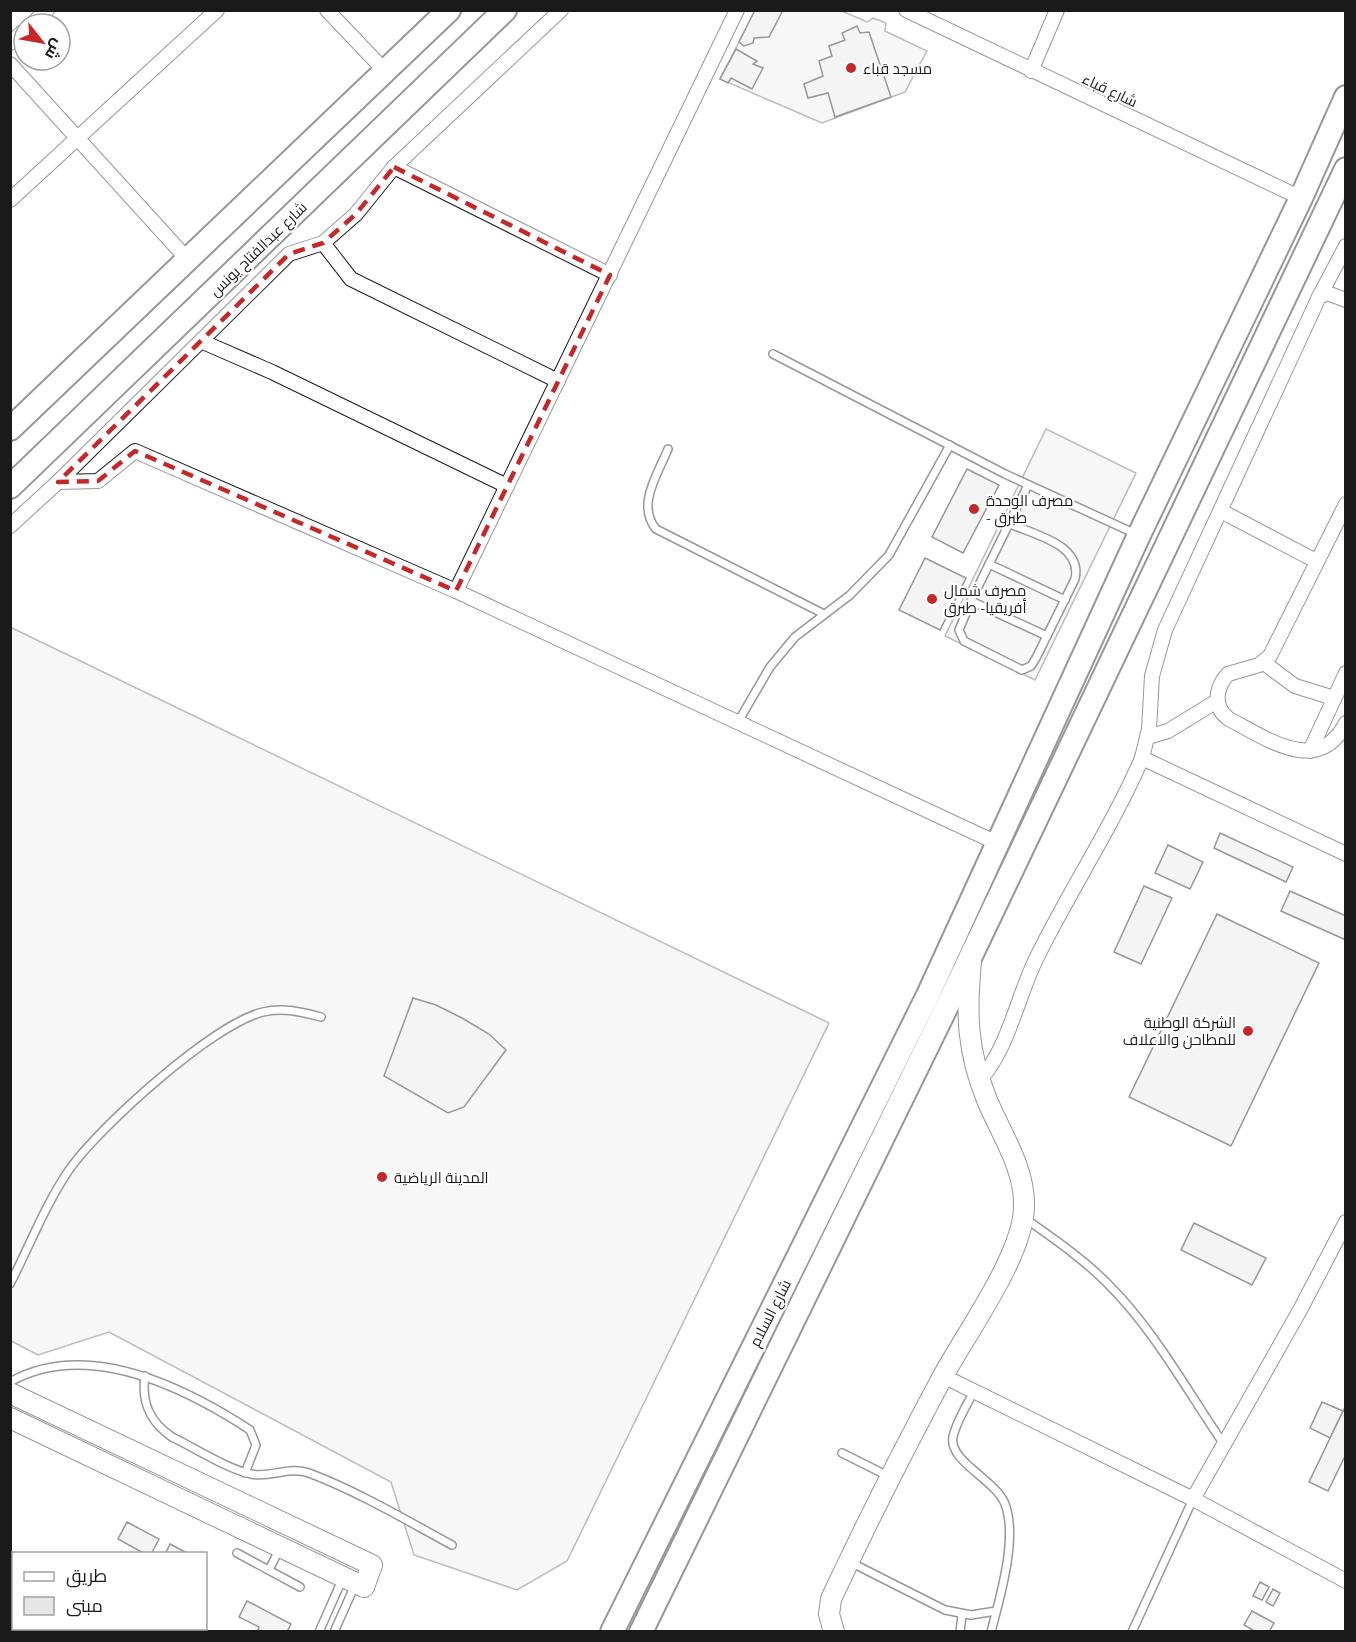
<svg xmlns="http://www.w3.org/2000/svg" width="1356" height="1642" viewBox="0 0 1356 1642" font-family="'Source Serif 4',Cairo,serif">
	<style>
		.built { fill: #ededed; stroke: #6a6a6a; stroke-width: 1.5 }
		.building { fill: #e6e6e6; stroke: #1a1a1a; stroke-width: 1.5 }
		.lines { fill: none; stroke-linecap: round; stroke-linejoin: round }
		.service-casing { stroke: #1a1a1a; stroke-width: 10 }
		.minor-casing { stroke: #1a1a1a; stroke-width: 16 }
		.secondary-casing { stroke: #1a1a1a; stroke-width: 22 }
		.trunk-casing { stroke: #1a1a1a; stroke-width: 26 }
		.service { stroke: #fff; stroke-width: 7 }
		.minor { stroke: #fff; stroke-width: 14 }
		.secondary { stroke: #fff; stroke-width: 20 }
		.trunk { stroke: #fff; stroke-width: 22 }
		.marked { fill: none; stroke: #c62828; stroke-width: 4.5; stroke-dasharray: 12 8; stroke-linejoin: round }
		.poi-dot { fill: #c62828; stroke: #fff; stroke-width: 2 }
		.labels { text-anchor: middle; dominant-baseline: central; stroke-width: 4.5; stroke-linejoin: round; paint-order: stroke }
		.poi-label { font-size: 15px; fill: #1a1a1a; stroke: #fff; text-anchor: start }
		.street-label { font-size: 15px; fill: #1a1a1a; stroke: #fff }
	</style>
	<rect width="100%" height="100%" fill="#fff"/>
	<g class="built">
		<polygon points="755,11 842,11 867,22 873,18 886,23 885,31 927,51 905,92 822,123 720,79"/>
		<polygon points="1046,429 1136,473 1035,680 945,636"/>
		<polygon points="10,627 829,1023 567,1561 517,1590 414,1555 391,1482 109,1332 38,1355 11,1341"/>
	</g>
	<g class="building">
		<polygon points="755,10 783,10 769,37 754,38 753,43 744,46 739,42"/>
		<polygon points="857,26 860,33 869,32 891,97 835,117 828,93 808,98 804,84 823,76 819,61 832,56 829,46 845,40 842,33"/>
		<polygon points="736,49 757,61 753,64 763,68 752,89 731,78 728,83 720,79"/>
		<polygon points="967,469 999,485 963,553 932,537"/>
		<polygon points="925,558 966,578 940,630 899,610"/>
		<polygon points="1220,833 1293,867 1286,882 1214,848"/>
		<polygon points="1168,845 1203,862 1190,889 1155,873"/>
		<polygon points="1144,886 1172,898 1141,964 1114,952"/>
		<polygon points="1290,891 1346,916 1346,940 1281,911"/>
		<polygon points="1217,914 1319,963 1231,1146 1129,1097"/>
		<polygon points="413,998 436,1005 462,1018 489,1034 506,1050 464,1107 448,1113 384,1076"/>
		<polygon points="1194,1223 1266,1258 1252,1285 1181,1250"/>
		<polygon points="1322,1402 1343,1411 1330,1438 1310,1428"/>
		<polygon points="1346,1405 1346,1454 1328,1491 1309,1482"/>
		<polygon points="127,1522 159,1539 151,1554 145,1554 118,1539"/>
		<polygon points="170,1544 189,1554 165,1554"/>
		<polygon points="1260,1582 1269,1587 1262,1600 1253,1596"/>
		<polygon points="1273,1589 1280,1593 1273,1606 1266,1602"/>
		<polygon points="247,1601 291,1624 287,1632 257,1632 259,1627 239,1617"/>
		<polygon points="1252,1611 1274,1623 1269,1632 1256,1632 1244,1625"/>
	</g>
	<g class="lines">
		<defs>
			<g id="service">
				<polyline points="773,354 1005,474 1136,534"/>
				<path d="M668,449C658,474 636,505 656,529L824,614"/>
				<path d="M1008,523C1032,534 1083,544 1075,579L1036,658L1031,666L1022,670L964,641L959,630L971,601L1028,485"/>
				<polyline points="989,564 1065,600"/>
				<polyline points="971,601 1047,636"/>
				<polyline points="738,722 770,667 795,637 850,595 889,555 950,445"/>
				<path d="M1026,1219C1054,1239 1082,1258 1106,1282C1153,1328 1186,1389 1223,1443"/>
				<path d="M10,1284C29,1247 45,1205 69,1170C99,1127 213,1024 263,1012C282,1007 302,1012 321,1017"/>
				<path d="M145,1376C141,1403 150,1422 172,1437C195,1448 227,1469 251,1474C271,1478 288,1466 309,1473C359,1492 406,1520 452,1545"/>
				<path d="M10,1382C87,1339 184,1387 250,1430L256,1445L245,1473"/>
				<path d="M974,1391C967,1405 956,1422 953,1437C948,1461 996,1480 1005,1504C1018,1538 1000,1597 991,1632"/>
				<polyline points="842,1453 888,1476"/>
				<polyline points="237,1553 300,1587"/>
				<polyline points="852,1563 945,1610 971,1615 996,1611"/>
				<polyline points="269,1570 279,1550"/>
				<polyline points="14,1608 14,1612"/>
				<polyline points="16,1628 16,1632"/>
				<polyline points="88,1628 89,1632"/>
				<polyline points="194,1632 196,1628"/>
				<polyline points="319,1632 342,1580"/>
				<polyline points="334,1632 355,1585"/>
				<polyline points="960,1632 962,1615"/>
				<polyline points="1132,1632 1193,1499"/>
			</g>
			<g id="minor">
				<polyline points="327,10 385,71"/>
				<polyline points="906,10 1301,198"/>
				<polyline points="32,24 47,10"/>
				<polyline points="10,43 24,31"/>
				<polyline points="10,64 188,260"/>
				<polyline points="1031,71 1057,10"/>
				<polyline points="394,167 610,275"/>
				<polyline points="10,200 217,10"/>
				<polyline points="323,243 351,279 558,381"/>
				<polyline points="1319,297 1346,246"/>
				<polyline points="203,342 272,372 507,486"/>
				<polyline points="58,482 289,254 323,243 356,214 394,167 561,10"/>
				<path d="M1346,504L1270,656L1259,665L1228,674C1215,688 1213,708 1229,719C1266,738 1318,777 1346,723"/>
				<polyline points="1221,511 1316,561"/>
				<polyline points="10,526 58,482 98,481 135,451 456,591 997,843"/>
				<polyline points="456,591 737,10"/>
				<polyline points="1264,663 1295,686 1334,698"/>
				<polyline points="1148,737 1168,731 1217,701"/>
				<polyline points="1310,751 1346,673"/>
				<polyline points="1142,758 1346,854"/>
				<path d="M979,1081C1009,1048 1017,997 1037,957C1070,890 1112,827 1142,758L1149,729L1152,676L1165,630L1319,297L1327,293L1346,300"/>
				<polyline points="943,1376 1193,1499 1346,1581"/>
				<polyline points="1193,1499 1300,1310 1346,1222"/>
			</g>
			<g id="secondary">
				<polyline points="10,1393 372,1565 364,1587 10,1418"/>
				<path d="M834,1632L829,1614L831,1599C866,1524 904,1449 943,1376C967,1332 1024,1254 1024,1206C1025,1168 1001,1134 987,1100C967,1051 966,1014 971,962"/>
			</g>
			<g id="trunk">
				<polyline points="10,429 449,10"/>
				<polyline points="10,487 505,10"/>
				<polyline points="612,1632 928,995 1139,535 1301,198 1346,97"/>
				<polyline points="641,1632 949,1002 1346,169"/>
			</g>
		</defs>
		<use href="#service" class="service-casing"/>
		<use href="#minor" class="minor-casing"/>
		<use href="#secondary" class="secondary-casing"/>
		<use href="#trunk" class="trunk-casing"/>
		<use href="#service" class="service"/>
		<use href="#minor" class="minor"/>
		<use href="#secondary" class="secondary"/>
		<use href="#trunk" class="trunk"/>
	</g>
	<path d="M0 0H1356V1642H0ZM394,167L610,275L456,591L135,451L98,481L58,482L289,254L323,243L356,214Z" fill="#fff" fill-opacity=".55" fill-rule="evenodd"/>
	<path class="marked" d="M394,167L610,275L456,591L135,451L98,481L58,482L289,254L323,243L356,214Z"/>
	<g class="poi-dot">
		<circle cx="851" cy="68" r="6"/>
		<circle cx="974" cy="509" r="6"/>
		<circle cx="932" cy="599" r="6"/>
		<circle cx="1248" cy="1031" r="6"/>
		<circle cx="382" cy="1177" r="6"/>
	</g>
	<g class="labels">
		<g class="poi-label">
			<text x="863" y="68">مسجد قباء</text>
			<text x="986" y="500">مصرف الوحدة<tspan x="986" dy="17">- طبرق</tspan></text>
			<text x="944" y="590">مصرف شمال<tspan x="944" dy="17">أفريقيا- طبرق</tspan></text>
			<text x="1236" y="1022" text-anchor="end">الشركة الوطنية<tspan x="1236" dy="17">للمطاحن والاعلاف</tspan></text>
			<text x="394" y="1177">المدينة الرياضية</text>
		</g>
		<g class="street-label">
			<text transform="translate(1110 90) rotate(25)">شارع قباء</text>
			<text transform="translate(258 249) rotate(-44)">شارع عبدالفتاح يونس</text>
			<text transform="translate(770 1313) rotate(-63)">شارع السلام</text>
		</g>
	</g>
	<rect width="1356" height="1642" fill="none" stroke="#1a1a1a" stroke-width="24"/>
	<rect x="12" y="1552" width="195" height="78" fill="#ffffff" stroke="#a3a3a3" stroke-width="1.5"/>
	<rect x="24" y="1572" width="30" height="9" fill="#ffffff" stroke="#a3a3a3" stroke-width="1.5"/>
	<text x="66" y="1582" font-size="18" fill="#1a1a1a">طريق</text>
	<rect x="24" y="1597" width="30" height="18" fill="#e6e6e6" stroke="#a3a3a3" stroke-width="1.5"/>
	<text x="66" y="1612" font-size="18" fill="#1a1a1a">مبنى</text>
	<g transform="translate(42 42) rotate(121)"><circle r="28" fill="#ffffff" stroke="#a3a3a3" stroke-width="1.5"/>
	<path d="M0-4.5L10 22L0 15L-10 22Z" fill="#c62828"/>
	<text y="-9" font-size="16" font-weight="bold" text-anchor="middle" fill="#1a1a1a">ش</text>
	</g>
</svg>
